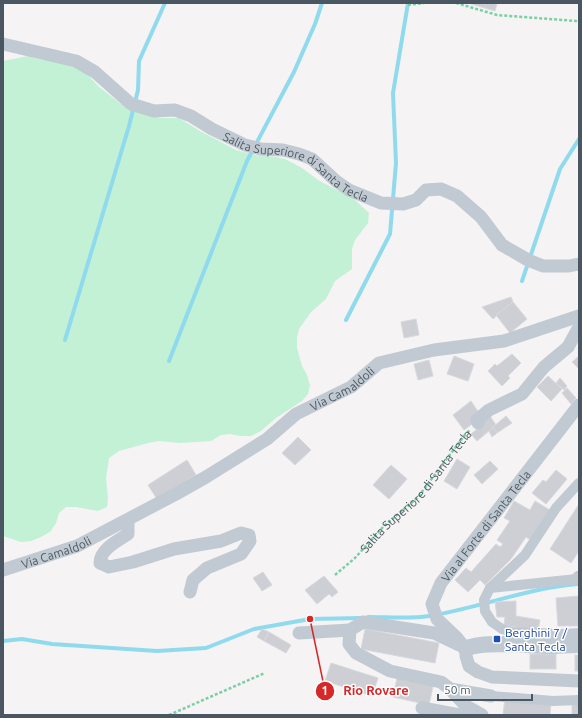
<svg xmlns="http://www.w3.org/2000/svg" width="582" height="718" viewBox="0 0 582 718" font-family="Ubuntu,sans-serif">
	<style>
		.green { fill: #c3f1d5 }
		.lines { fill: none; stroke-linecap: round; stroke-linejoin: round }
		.stream { stroke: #90daee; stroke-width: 4 }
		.building { fill: #cdcfd5; stroke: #d7d9de }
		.path { stroke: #7ad0a6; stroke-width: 2.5; stroke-dasharray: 3 2; stroke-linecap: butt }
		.pedestrian { stroke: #c1cad2; stroke-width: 10 }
		.minor { stroke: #c1cad2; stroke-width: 13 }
		.tertiary { stroke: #c1cad2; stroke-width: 16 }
		.transit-dot { fill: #1a4fb4; stroke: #fff; stroke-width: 1.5 }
		.labels { text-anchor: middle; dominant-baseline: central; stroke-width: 3; stroke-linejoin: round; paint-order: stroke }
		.street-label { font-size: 12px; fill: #4a5661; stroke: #fff }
		.transit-label { font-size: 12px; fill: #164399; stroke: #fff; text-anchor: start }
		.leader { fill: none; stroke: #d62828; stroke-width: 1.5 }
		.callout-dot { fill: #d62828; stroke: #fff; stroke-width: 1.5 }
		.mark-label { font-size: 12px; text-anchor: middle; font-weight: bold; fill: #fff }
		.callout-label { font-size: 13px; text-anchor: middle; font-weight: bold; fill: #d62828; stroke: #fff; stroke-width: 3; stroke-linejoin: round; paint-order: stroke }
	</style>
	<rect width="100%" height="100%" fill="#f5f3f3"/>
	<polygon class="green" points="28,56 37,59 69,64 86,73 99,87 121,104 149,115 160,118 179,118 200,131 236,150 256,155 276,157 285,159 302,168 318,180 354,199 369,213 368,223 355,240 352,249 352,269 335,281 326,299 311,312 299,329 297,338 297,348 302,366 307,375 310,385 308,394 302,401 276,418 261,431 251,436 240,436 230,434 221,435 211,441 180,443 159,441 148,443 119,451 109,458 106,478 108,498 107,507 98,511 76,507 66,507 59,513 56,523 50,532 41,537 31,541 21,542 3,536 3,61"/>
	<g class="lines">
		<g class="stream">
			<polyline points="522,281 560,169 579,139"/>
			<polyline points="346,320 390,234 396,163 393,93 408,3"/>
			<polyline points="65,340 129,126 138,90 139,61 165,3"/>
			<polyline points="169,361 247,161 294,72 315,24 322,3"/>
			<path d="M368,617C388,617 410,619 429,616C479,608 527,588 578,584"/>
			<polyline points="3,641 22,639 52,644 157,651 206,648 254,629 310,619 361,618"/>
		</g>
	</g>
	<g class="building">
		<polygon points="468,3 497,3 495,11"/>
		<polygon points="511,297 513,302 493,319 482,307"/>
		<polygon points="513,302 527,319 510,333 496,315"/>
		<polygon points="416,319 419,335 404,338 401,322"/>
		<polygon points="512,354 521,363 508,376 510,378 502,386 488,371 495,364 497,366"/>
		<polygon points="454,356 474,364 468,381 447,374"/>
		<polygon points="579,356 579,369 572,362"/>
		<polygon points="429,360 433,376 418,380 414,364"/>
		<polygon points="548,376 562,389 551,401 537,387"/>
		<polygon points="560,378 567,386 564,390 556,383"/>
		<polygon points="567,388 576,398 571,404 562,393"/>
		<polygon points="471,401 479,413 475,422 464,430 453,415"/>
		<polygon points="488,413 496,425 477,441 471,434 482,425"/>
		<polygon points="506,416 512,423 497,433 493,427"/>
		<polygon points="493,427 497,433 492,437 489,431"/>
		<polygon points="298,437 311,450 295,465 282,453"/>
		<polygon points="457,459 470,467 457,489 444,481"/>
		<polygon points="187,460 196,475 157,499 148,485"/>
		<polygon points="490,461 498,469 482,484 474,475"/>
		<polygon points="391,465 407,479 389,499 373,485"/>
		<polygon points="556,470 567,479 546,504 532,493 543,480 546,482"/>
		<polygon points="514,501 530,510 535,501 550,510 532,541 526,537 511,559 485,585 480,580 468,592 455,580 466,568 471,572 496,544 500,547 503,544 497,540 510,521 504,518"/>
		<polygon points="579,504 579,551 571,563 550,549"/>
		<polygon points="263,572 272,585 262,591 253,578"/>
		<polygon points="324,576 338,592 332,597 329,594 317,604 305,590"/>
		<polygon points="579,596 579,626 558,626 556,598"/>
		<polygon points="516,601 516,616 540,620 538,631 504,625 505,617 497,617 495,602"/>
		<polygon points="262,629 269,632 264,641 257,637"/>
		<polygon points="365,629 439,643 435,663 361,649"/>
		<polygon points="269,632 291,645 286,653 264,641"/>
		<rect x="530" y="654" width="26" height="15"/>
		<rect x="575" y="655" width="4" height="16"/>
		<polygon points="331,663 378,678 372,696 325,681"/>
		<polygon points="397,678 433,686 429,705 393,697"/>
		<polygon points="505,697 551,702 550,715 503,715"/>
		<rect x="572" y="702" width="7" height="13"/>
	</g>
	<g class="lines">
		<g class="path">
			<polyline points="456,3 497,15 576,21 579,23"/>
			<polyline points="408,5 424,3"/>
			<path id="s1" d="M335,575L355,558L383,527L418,497L464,436L470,430"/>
			<polyline points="169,715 265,673"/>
		</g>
		<g class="pedestrian">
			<polyline points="579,483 556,508 525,555 490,588 484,600 485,611 492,622 502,629 512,632 564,634 579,633"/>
			<polyline points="490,588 577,579"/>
			<polyline points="491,696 553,701 579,700"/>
		</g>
		<g class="minor">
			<path id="s2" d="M3,44L76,61L95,72L131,104L154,111L175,110L191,116L212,129L245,145L261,149L283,150L299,154L312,159L336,181L349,190L381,203L403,204L416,200L426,190L441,189L457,196L481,217L502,245L528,260L543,266H569L579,264"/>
			<polyline points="478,423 477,420 489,410 522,394 544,367 568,347 579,327"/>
			<path d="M128,520V534C118,541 100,549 100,563L109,567L133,562L174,549L221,541L241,533L249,535L250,541L241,554L207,568L193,580L190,592"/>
			<path id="s3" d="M3,570L77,546L176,494L206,477L267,439L296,414L351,387L379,363L434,350L504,341L579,316"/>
			<polyline points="577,579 579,577"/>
			<polyline points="299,633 350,630"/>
			<polyline points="459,645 434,633 363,622 350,630 349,644 356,653 390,671 441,682 450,689 466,706 482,715"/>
			<path id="s4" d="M466,649L457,638L437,619L432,604L441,583L579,405"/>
			<polyline points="466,649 466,656 469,666 478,672 492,677 579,681"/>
			<polyline points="450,689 491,696"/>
			<polyline points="422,708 460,715"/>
		</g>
		<path class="tertiary" d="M466,649C481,640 529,646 548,646C558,646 569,645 579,645"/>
	</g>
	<rect class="transit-dot" x="493" y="635" width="8" height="8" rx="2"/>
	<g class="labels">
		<g class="street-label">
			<text stroke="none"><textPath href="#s2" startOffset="326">Salita Superiore di Santa Tecla</textPath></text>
			<text stroke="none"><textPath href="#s3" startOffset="387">Via Camaldoli</textPath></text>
			<text stroke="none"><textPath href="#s1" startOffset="117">Salita Superiore di Santa Tecla</textPath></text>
			<text stroke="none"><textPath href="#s4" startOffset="153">Via al Forte di Santa Tecla</textPath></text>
			<text stroke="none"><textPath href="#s3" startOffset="56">Via Camaldoli</textPath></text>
		</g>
		<g class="transit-label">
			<text x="505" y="632">Berghini 7 /<tspan x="505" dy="14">Santa Tecla</tspan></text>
		</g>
	</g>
	<path class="leader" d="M310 619L325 691"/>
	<g class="callout-dot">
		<circle cx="310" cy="619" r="4"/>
		<circle cx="325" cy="691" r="10"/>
	</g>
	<g class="mark-label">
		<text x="325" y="695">1</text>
	</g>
	<g class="callout-label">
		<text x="376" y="695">Rio Rovare</text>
	</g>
	<rect width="582" height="718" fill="none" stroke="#4a5661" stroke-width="8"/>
	<path d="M438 694v6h94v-6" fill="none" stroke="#4a5661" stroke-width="2"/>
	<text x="444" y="694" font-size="12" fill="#4a5661" stroke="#ffffff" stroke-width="3" paint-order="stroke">50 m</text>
</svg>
